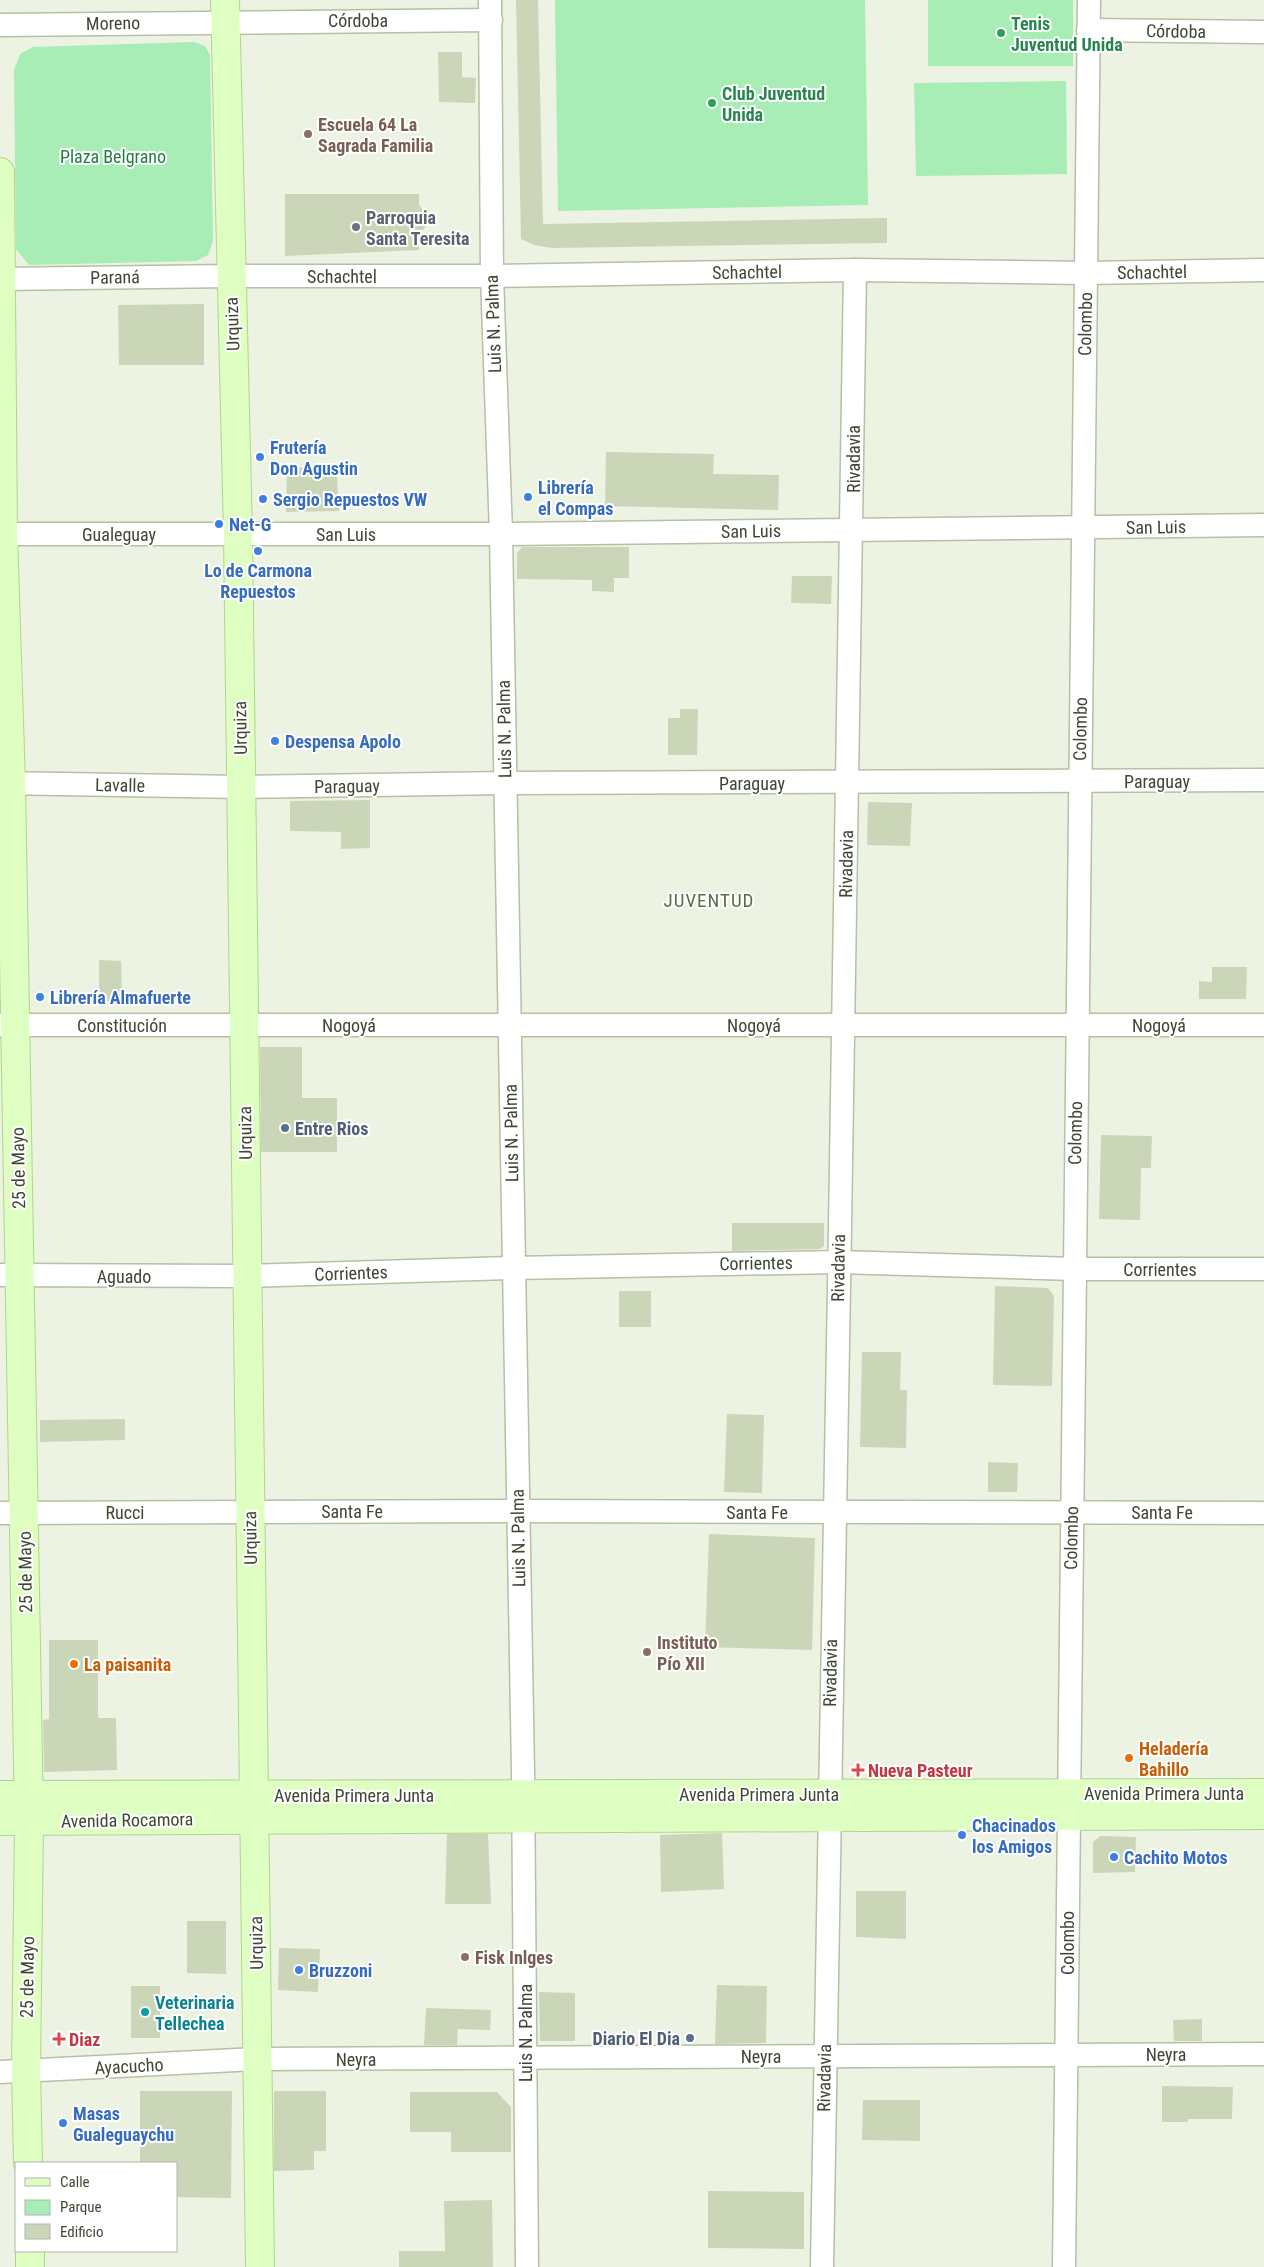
<svg xmlns="http://www.w3.org/2000/svg" width="1264" height="2267" viewBox="0 0 1264 2267" font-family="'Roboto Condensed',sans-serif">
	<style>
		.green { fill: #a8ecb6 }
		.building { fill: #cbd6b8 }
		.lines { fill: none; stroke-linecap: round; stroke-linejoin: round }
		.street-casing { stroke: #b5c0a5; stroke-width: 25 }
		.secondary-casing { stroke: #b1d48d; stroke-width: 30 }
		.street { stroke: #fff; stroke-width: 22 }
		.secondary { stroke: #dfffc2; stroke-width: 28 }
		.leisure-dot { fill: #2e9e5b; stroke: #fff; stroke-width: 2 }
		.education-dot { fill: #8d6e63; stroke: #fff; stroke-width: 2 }
		.worship-dot { fill: #6b7280; stroke: #fff; stroke-width: 2 }
		.shop-dot { fill: #3f7fe0; stroke: #fff; stroke-width: 2 }
		.service-dot { fill: #5c6f8a; stroke: #fff; stroke-width: 2 }
		.food-dot { fill: #e8710a; stroke: #fff; stroke-width: 2 }
		.health-dot { fill: #e0444e; stroke: #fff; stroke-width: 2 }
		.culture-dot { fill: #0f9aa8; stroke: #fff; stroke-width: 2 }
		.labels { text-anchor: middle; dominant-baseline: central; stroke-width: 4; stroke-linejoin: round; paint-order: stroke }
		.street-label { font-size: 18px; fill: #3f4633; stroke: #fff }
		.leisure-label { font-size: 18px; font-weight: bold; fill: #27864d; stroke: #fff; text-anchor: start }
		.education-label { font-size: 18px; font-weight: bold; fill: #785e54; stroke: #fff; text-anchor: start }
		.park-label { font-size: 18px; fill: #227c44; stroke: #fff }
		.worship-label { font-size: 18px; font-weight: bold; fill: #5b616d; stroke: #fff; text-anchor: start }
		.shop-label { font-size: 18px; font-weight: bold; fill: #366cbe; stroke: #fff; text-anchor: start }
		.service-label { font-size: 18px; font-weight: bold; fill: #4e5e75; stroke: #fff; text-anchor: start }
		.food-label { font-size: 18px; font-weight: bold; fill: #c56008; stroke: #fff; text-anchor: start }
		.health-label { font-size: 18px; font-weight: bold; fill: #be3a42; stroke: #fff; text-anchor: start }
		.culture-label { font-size: 18px; font-weight: bold; fill: #0d838f; stroke: #fff; text-anchor: start }
		.neighbourhood-label { font-size: 19px; letter-spacing: 1px; fill: #5e6a49; stroke: #fff }
	</style>
	<rect width="100%" height="100%" fill="#ecf3e3"/>
	<g class="green">
		<polygon points="555,0 865,0 868,205 558,211"/>
		<rect x="928" y="0" width="145" height="66"/>
		<polygon points="194,42 205,46 210,55 213,241 208,255 196,261 29,265 16,249 14,70 20,54 33,47"/>
		<polygon points="1066,81 1067,174 916,176 914,83"/>
	</g>
	<g class="building">
		<polygon points="516,0 538,0 543,224 887,218 887,243 552,248 534,245 521,239"/>
		<polygon points="438,52 462,52 462,77 476,78 475,103 439,102"/>
		<polygon points="285,194 419,194 419,205 427,216 427,224 419,236 419,250 285,256"/>
		<polygon points="204,304 204,365 119,365 118,305"/>
		<polygon points="606,452 714,454 713,474 779,475 778,510 605,506"/>
		<polygon points="287,467 309,468 311,475 337,477 339,511 286,512"/>
		<polygon points="522,547 629,547 629,578 614,578 614,592 592,591 592,580 517,579 517,553"/>
		<polygon points="792,576 832,576 831,604 791,603"/>
		<polygon points="680,709 698,709 697,755 668,755 668,718 680,718"/>
		<polygon points="370,800 370,848 341,849 341,832 290,831 290,801"/>
		<polygon points="868,802 912,803 910,846 867,845"/>
		<polygon points="99,960 121,961 122,1001 99,1001"/>
		<polygon points="1212,967 1247,967 1246,999 1199,999 1199,981 1212,982"/>
		<polygon points="260,1047 302,1047 302,1098 337,1098 337,1152 261,1152"/>
		<polygon points="1101,1135 1152,1136 1151,1168 1141,1168 1140,1220 1099,1219"/>
		<polygon points="732,1223 824,1223 824,1246 820,1249 732,1251"/>
		<polygon points="995,1286 1048,1288 1054,1296 1052,1386 993,1385"/>
		<rect x="619" y="1291" width="32" height="36"/>
		<polygon points="862,1352 901,1352 900,1390 907,1390 906,1448 860,1447"/>
		<polygon points="727,1414 764,1415 762,1493 724,1492"/>
		<polygon points="125,1419 125,1440 40,1442 40,1420"/>
		<polygon points="988,1462 1018,1463 1017,1492 988,1492"/>
		<polygon points="709,1534 815,1538 812,1650 705,1647"/>
		<polygon points="49,1640 98,1640 98,1718 116,1718 117,1770 44,1772 43,1720 49,1719"/>
		<polygon points="722,1833 724,1889 661,1892 660,1835"/>
		<polygon points="447,1834 488,1834 491,1904 445,1904"/>
		<polygon points="1100,1836 1136,1837 1135,1872 1093,1873 1093,1842"/>
		<polygon points="856,1891 906,1891 906,1939 856,1937"/>
		<polygon points="187,1921 226,1921 226,1974 187,1973"/>
		<polygon points="279,1948 320,1949 318,1992 278,1990"/>
		<polygon points="717,1985 767,1986 766,2043 715,2044"/>
		<rect x="131" y="1986" width="29" height="52"/>
		<polygon points="539,1992 575,1993 575,2041 540,2041"/>
		<polygon points="426,2008 491,2010 490,2030 458,2029 457,2045 424,2045"/>
		<polygon points="1202,2019 1202,2041 1174,2041 1173,2020"/>
		<polygon points="1162,2086 1233,2087 1232,2119 1188,2119 1188,2122 1162,2122"/>
		<polygon points="140,2091 232,2091 231,2198 176,2197 176,2163 140,2163"/>
		<polygon points="274,2091 326,2091 326,2151 314,2151 314,2170 274,2171"/>
		<polygon points="410,2092 497,2092 511,2107 511,2152 451,2152 451,2132 410,2132"/>
		<polygon points="863,2100 920,2100 920,2141 862,2140"/>
		<polygon points="708,2191 804,2192 804,2249 708,2248"/>
		<polygon points="492,2200 493,2267 399,2267 399,2251 445,2251 444,2201"/>
	</g>
	<g class="lines">
		<defs>
			<g id="street">
				<polyline points="490,0 492,276 501,534 523,1772 527,2267"/>
				<polyline points="0,25 491,20"/>
				<polyline points="1088,30 1264,32"/>
				<polyline points="0,279 230,276 492,276 855,270 1086,273 1264,270"/>
				<polyline points="0,534 501,534 1264,525"/>
				<polyline points="0,783 241,787 505,783 1264,780"/>
				<polyline points="0,1025 1264,1025"/>
				<polyline points="0,1275 247,1276 513,1268 838,1262 1074,1269 1264,1269"/>
				<polyline points="0,1513 518,1511 1264,1513"/>
				<polyline points="0,2072 258,2059 1264,2054"/>
				<path d="M822,2267C830,1601 849,936 855,270"/>
				<polyline points="1064,2267 1089,0"/>
			</g>
			<g id="secondary">
				<polyline points="225,0 238,534 260,2267"/>
				<polyline points="0,172 3,534 11,783 29,1821 26,2071 28,2163"/>
				<polyline points="0,1795 1264,1793"/>
				<polyline points="0,1821 1264,1815"/>
				<polyline points="30,2251 30,2267"/>
			</g>
		</defs>
		<use href="#street" class="street-casing"/>
		<use href="#secondary" class="secondary-casing"/>
		<use href="#street" class="street"/>
		<use href="#secondary" class="secondary"/>
	</g>
	<g class="leisure-dot">
		<circle cx="1001" cy="33" r="5"/>
		<circle cx="712" cy="103" r="5"/>
	</g>
	<g class="education-dot">
		<circle cx="308" cy="134" r="5"/>
		<circle cx="647" cy="1652" r="5"/>
		<circle cx="465" cy="1957" r="5"/>
	</g>
	<circle class="worship-dot" cx="356" cy="227" r="5"/>
	<g class="shop-dot">
		<circle cx="260" cy="457" r="5"/>
		<circle cx="528" cy="497" r="5"/>
		<circle cx="263" cy="499" r="5"/>
		<circle cx="219" cy="524" r="5"/>
		<circle cx="258" cy="551" r="5"/>
		<circle cx="275" cy="741" r="5"/>
		<circle cx="40" cy="997" r="5"/>
		<circle cx="962" cy="1835" r="5"/>
		<circle cx="1114" cy="1857" r="5"/>
		<circle cx="299" cy="1970" r="5"/>
		<circle cx="63" cy="2123" r="5"/>
	</g>
	<g class="service-dot">
		<circle cx="285" cy="1128" r="5"/>
		<circle cx="690" cy="2038" r="5"/>
	</g>
	<g class="food-dot">
		<circle cx="74" cy="1664" r="5"/>
		<circle cx="1129" cy="1758" r="5"/>
	</g>
	<g class="health-dot">
		<path d="M855.5 1762.5h5v5h5v5h-5v5h-5v-5h-5v-5h5z"/>
		<path d="M56.5 2031.5h5v5h5v5h-5v5h-5v-5h-5v-5h5z"/>
	</g>
	<circle class="culture-dot" cx="145" cy="2012" r="5"/>
	<g class="labels">
		<g class="street-label">
			<text x="358" y="20">Córdoba</text>
			<text transform="translate(113 23) rotate(-1)">Moreno</text>
			<text transform="translate(1176 31) rotate(1)">Córdoba</text>
			<text transform="translate(747 272) rotate(-1)">Schachtel</text>
			<text transform="translate(1152 272) rotate(-1)">Schachtel</text>
			<text x="342" y="276">Schachtel</text>
			<text transform="translate(115 277) rotate(-1)">Paraná</text>
			<text transform="translate(232 324) rotate(-92)">Urquiza</text>
			<text transform="translate(493 324) rotate(-92)">Luis N. Palma</text>
			<text transform="translate(1085 324) rotate(-89)">Colombo</text>
			<text transform="translate(853 459) rotate(-90)">Rivadavia</text>
			<text transform="translate(1156 527) rotate(-1)">San Luis</text>
			<text transform="translate(751 531) rotate(-1)">San Luis</text>
			<text x="119" y="534">Gualeguay</text>
			<text x="346" y="534">San Luis</text>
			<text transform="translate(240 728) rotate(-91)">Urquiza</text>
			<text transform="translate(504 729) rotate(-91)">Luis N. Palma</text>
			<text transform="translate(1080 729) rotate(-89)">Colombo</text>
			<text x="1157" y="781">Paraguay</text>
			<text x="752" y="783">Paraguay</text>
			<text transform="translate(120 785) rotate(1)">Lavalle</text>
			<text transform="translate(347 786) rotate(-1)">Paraguay</text>
			<text transform="translate(846 864) rotate(-89)">Rivadavia</text>
			<text x="122" y="1025">Constitución</text>
			<text x="349" y="1025">Nogoyá</text>
			<text x="754" y="1025">Nogoyá</text>
			<text x="1159" y="1025">Nogoyá</text>
			<text transform="translate(245 1133) rotate(-91)">Urquiza</text>
			<text transform="translate(511 1133) rotate(-91)">Luis N. Palma</text>
			<text transform="translate(1075 1133) rotate(-89)">Colombo</text>
			<text transform="translate(18 1168) rotate(-91)">25 de Mayo</text>
			<text transform="translate(756 1263) rotate(-1)">Corrientes</text>
			<text transform="translate(838 1268) rotate(-89)">Rivadavia</text>
			<text x="1160" y="1269">Corrientes</text>
			<text transform="translate(351 1273) rotate(-2)">Corrientes</text>
			<text x="124" y="1276">Aguado</text>
			<text x="352" y="1511">Santa Fe</text>
			<text x="125" y="1512">Rucci</text>
			<text x="757" y="1512">Santa Fe</text>
			<text x="1162" y="1512">Santa Fe</text>
			<text transform="translate(250 1538) rotate(-91)">Urquiza</text>
			<text transform="translate(518 1538) rotate(-91)">Luis N. Palma</text>
			<text transform="translate(1071 1538) rotate(-89)">Colombo</text>
			<text transform="translate(25 1572) rotate(-91)">25 de Mayo</text>
			<text transform="translate(830 1673) rotate(-89)">Rivadavia</text>
			<text x="1164" y="1793">Avenida Primera Junta</text>
			<text x="759" y="1794">Avenida Primera Junta</text>
			<text x="354" y="1795">Avenida Primera Junta</text>
			<text transform="translate(127 1820) rotate(-1)">Avenida Rocamora</text>
			<text transform="translate(256 1943) rotate(-91)">Urquiza</text>
			<text transform="translate(1067 1943) rotate(-90)">Colombo</text>
			<text transform="translate(27 1977) rotate(-89)">25 de Mayo</text>
			<text transform="translate(525 2033) rotate(-90)">Luis N. Palma</text>
			<text x="1166" y="2054">Neyra</text>
			<text x="761" y="2056">Neyra</text>
			<text x="356" y="2059">Neyra</text>
			<text transform="translate(129 2066) rotate(-3)">Ayacucho</text>
			<text transform="translate(824 2078) rotate(-89)">Rivadavia</text>
		</g>
		<g class="leisure-label">
			<text x="1011" y="23">Tenis<tspan x="1011" dy="21">Juventud Unida</tspan></text>
			<text x="722" y="93">Club Juventud<tspan x="722" dy="21">Unida</tspan></text>
		</g>
		<g class="education-label">
			<text x="318" y="124">Escuela 64 La<tspan x="318" dy="21">Sagrada Familia</tspan></text>
			<text x="657" y="1642">Instituto<tspan x="657" dy="21">Pío XII</tspan></text>
			<text x="475" y="1957">Fisk Inlges</text>
		</g>
		<g class="park-label">
			<text x="113" y="156">Plaza Belgrano</text>
		</g>
		<g class="worship-label">
			<text x="366" y="217">Parroquia<tspan x="366" dy="21">Santa Teresita</tspan></text>
		</g>
		<g class="shop-label">
			<text x="270" y="447">Frutería<tspan x="270" dy="21">Don Agustin</tspan></text>
			<text x="538" y="487">Librería<tspan x="538" dy="21">el Compas</tspan></text>
			<text x="273" y="499">Sergio Repuestos VW</text>
			<text x="229" y="524">Net-G</text>
			<text x="258" y="570" text-anchor="middle">Lo de Carmona<tspan x="258" dy="21">Repuestos</tspan></text>
			<text x="285" y="741">Despensa Apolo</text>
			<text x="50" y="997">Librería Almafuerte</text>
			<text x="972" y="1825">Chacinados<tspan x="972" dy="21">los Amigos</tspan></text>
			<text x="1124" y="1857">Cachito Motos</text>
			<text x="309" y="1970">Bruzzoni</text>
			<text x="73" y="2113">Masas<tspan x="73" dy="21">Gualeguaychu</tspan></text>
		</g>
		<g class="service-label">
			<text x="295" y="1128">Entre Rios</text>
			<text x="680" y="2038" text-anchor="end">Diario El Dia</text>
		</g>
		<g class="food-label">
			<text x="84" y="1664">La paisanita</text>
			<text x="1139" y="1748">Heladería<tspan x="1139" dy="21">Bahillo</tspan></text>
		</g>
		<g class="health-label">
			<text x="868" y="1770">Nueva Pasteur</text>
			<text x="69" y="2039">Diaz</text>
		</g>
		<g class="culture-label">
			<text x="155" y="2002">Veterinaria<tspan x="155" dy="21">Tellechea</tspan></text>
		</g>
		<g class="neighbourhood-label">
			<text x="709" y="900">JUVENTUD</text>
		</g>
	</g>
	<rect x="15" y="2162" width="162" height="90" fill="#ffffff" stroke="#b2b5ad"/>
	<rect x="25" y="2178" width="25" height="8" fill="#dfffc2" stroke="#b2b5ad"/>
	<text x="60" y="2187" font-size="15" fill="#3f4633">Calle</text>
	<rect x="25" y="2200" width="25" height="15" fill="#a8ecb6" stroke="#b2b5ad"/>
	<text x="60" y="2212" font-size="15" fill="#3f4633">Parque</text>
	<rect x="25" y="2224" width="25" height="15" fill="#cbd6b8" stroke="#b2b5ad"/>
	<text x="60" y="2237" font-size="15" fill="#3f4633">Edificio</text>
</svg>
